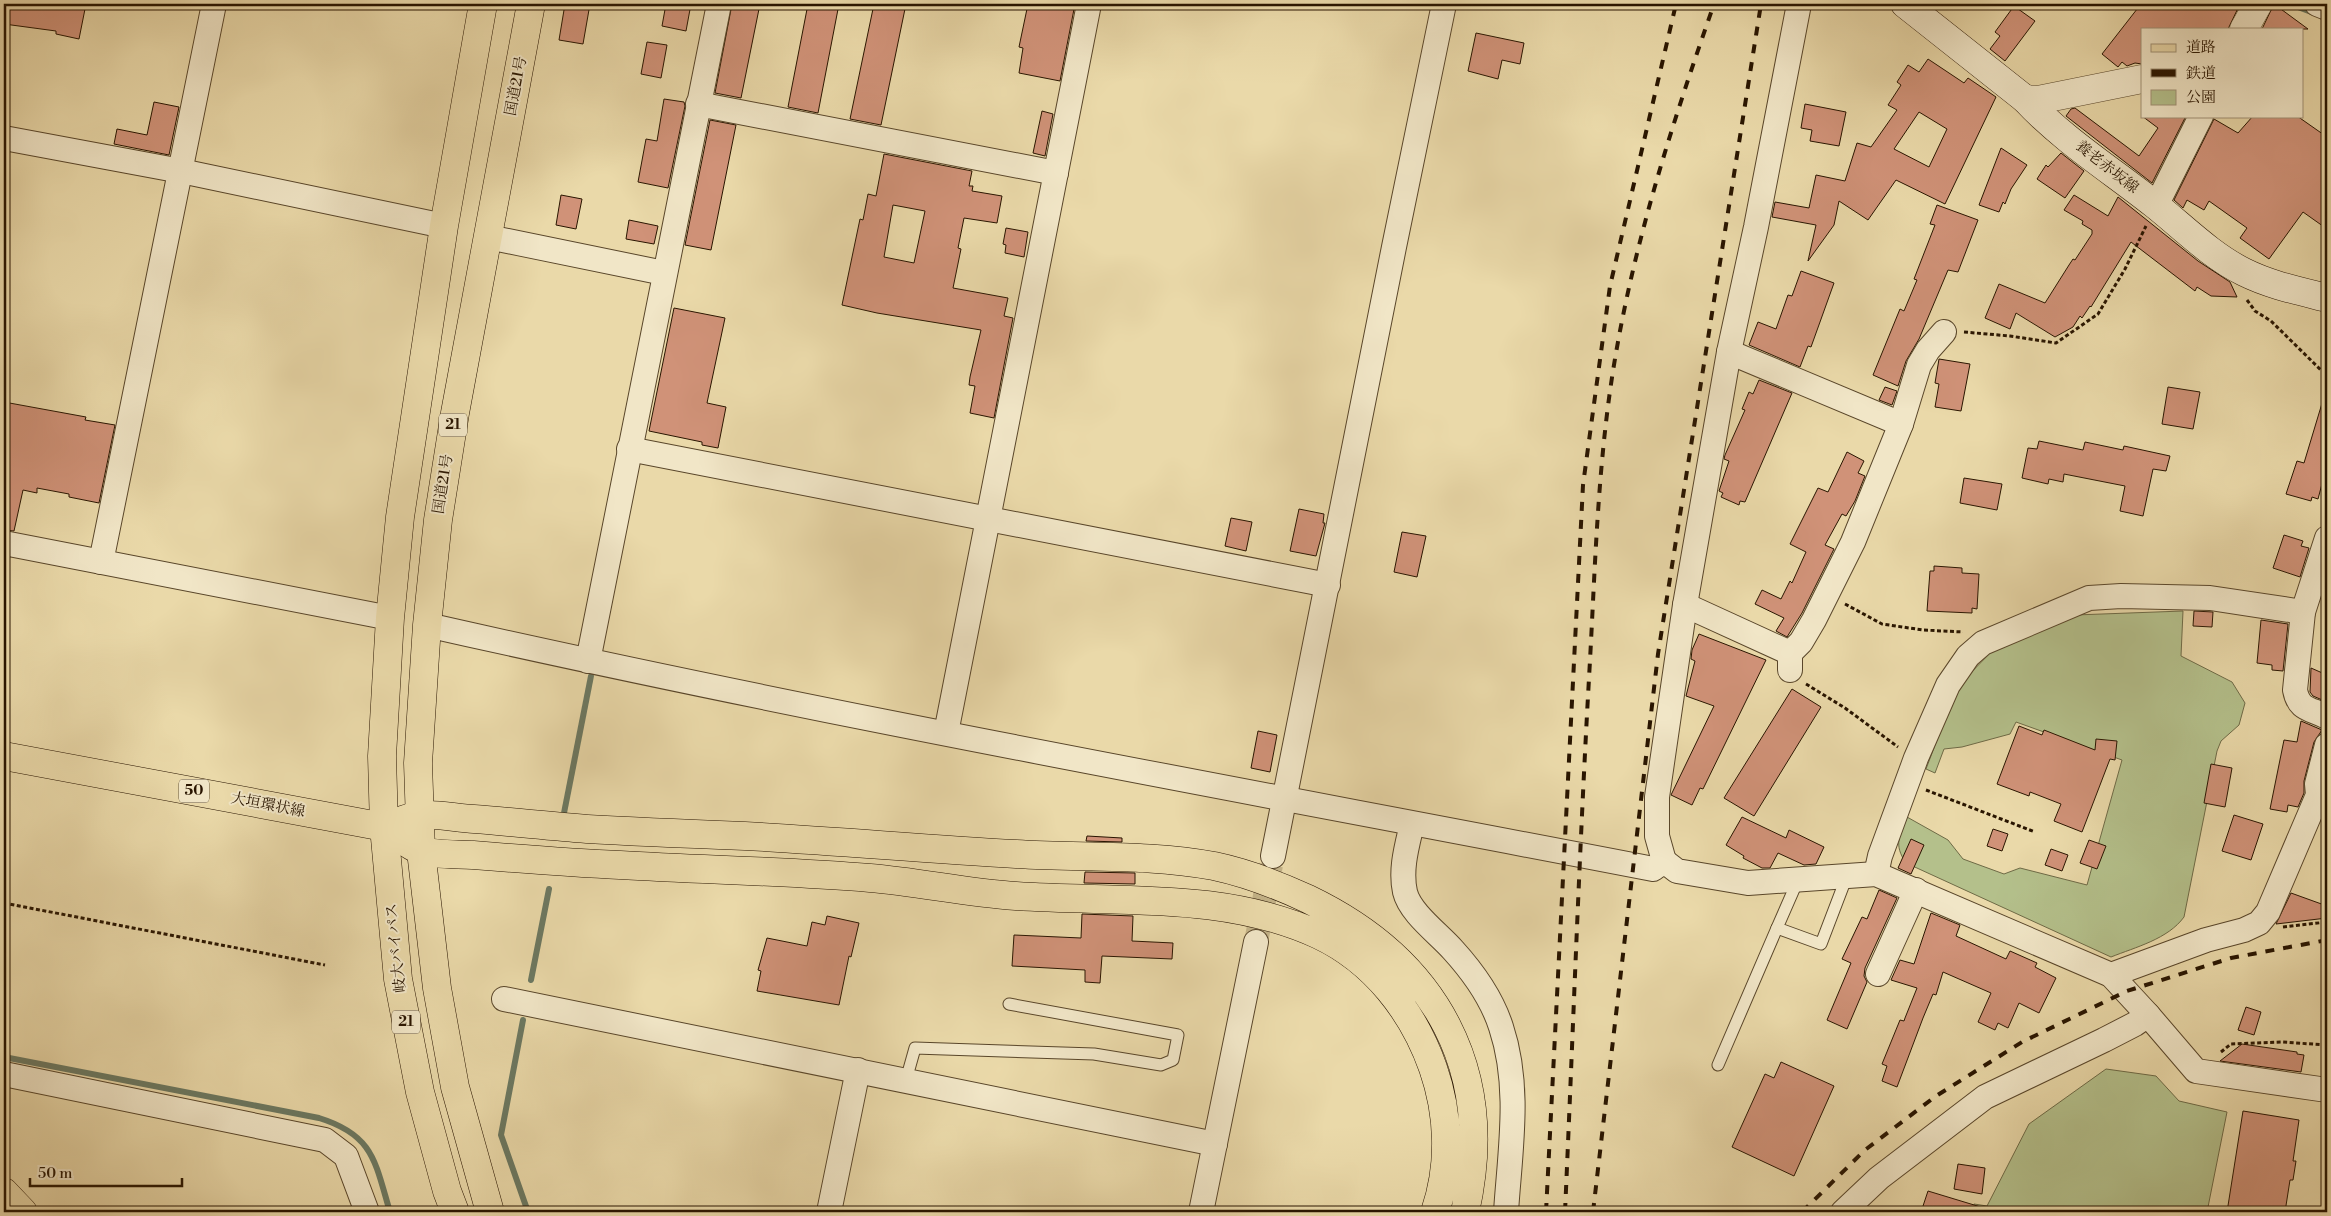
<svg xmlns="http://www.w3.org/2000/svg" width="2331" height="1216" viewBox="0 0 2331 1216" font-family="'Libre Bodoni','Noto Serif JP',serif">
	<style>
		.green { fill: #b4c08b; stroke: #6e6a46 }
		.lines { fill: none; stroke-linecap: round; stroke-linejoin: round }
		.stream { stroke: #6c7962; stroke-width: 6 }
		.building { fill: #d09278; stroke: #291500; fill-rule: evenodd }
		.minor-tunnel { stroke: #c3b287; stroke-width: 24; stroke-dasharray: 24 12; stroke-linecap: butt }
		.service-casing { stroke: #59462a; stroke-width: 13 }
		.minor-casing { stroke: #59462a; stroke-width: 26 }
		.tertiary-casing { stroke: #59462a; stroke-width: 29 }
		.secondary-casing { stroke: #291500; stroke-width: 29 }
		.primary-casing { stroke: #291500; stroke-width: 29 }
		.trunk-casing { stroke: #291500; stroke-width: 29 }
		.motorway-casing { stroke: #291500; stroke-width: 29 }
		.path { stroke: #291500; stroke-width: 3; stroke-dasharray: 4 2.5; stroke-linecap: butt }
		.service { stroke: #f1e6c7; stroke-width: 11 }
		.minor { stroke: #f1e6c7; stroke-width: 24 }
		.tertiary { stroke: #f1e6c7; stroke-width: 28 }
		.secondary { stroke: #f1e6c7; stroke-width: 28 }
		.primary { stroke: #ead9a9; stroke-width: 28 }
		.trunk { stroke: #ead9a9; stroke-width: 28 }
		.motorway { stroke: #ead9a9; stroke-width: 28 }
		.rail { stroke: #291500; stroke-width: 4; stroke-dasharray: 9 9; stroke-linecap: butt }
		.labels { text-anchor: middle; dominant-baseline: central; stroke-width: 4; stroke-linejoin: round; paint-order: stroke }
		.shield { fill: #f1e6c7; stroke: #65543c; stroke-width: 1 }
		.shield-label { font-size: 14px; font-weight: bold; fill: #291500 }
		.street-label { font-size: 15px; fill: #291500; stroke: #f1e6c7 }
	</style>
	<rect width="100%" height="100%" fill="#ead9a9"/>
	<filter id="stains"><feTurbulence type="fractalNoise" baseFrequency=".004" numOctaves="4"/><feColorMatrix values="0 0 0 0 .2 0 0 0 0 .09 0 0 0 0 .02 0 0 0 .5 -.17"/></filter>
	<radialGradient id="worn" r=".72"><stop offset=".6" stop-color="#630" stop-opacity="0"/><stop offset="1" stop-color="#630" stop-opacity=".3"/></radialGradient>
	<g class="green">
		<path d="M2183,611L2181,656L2232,682L2245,703L2239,725L2221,741L2217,751L2184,917C2168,939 2136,947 2111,957L1906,863C1893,844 1900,836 1907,817L1948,840L1963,859L2004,874L2020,868L2087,885L2122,760L2016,722L2010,734L1962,747L1944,749L1935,773L1926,769L1957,687L1994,649L2075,615Z"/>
		<polygon points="2106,1069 2156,1076 2179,1101 2227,1112 2207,1212 1972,1212 1974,1204 1987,1206 2029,1124"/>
	</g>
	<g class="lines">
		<g class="stream">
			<polyline points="2290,4 2314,13"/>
			<polyline points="564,813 591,676"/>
			<polyline points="531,980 549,889"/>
			<polyline points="523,1020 501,1135 528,1212"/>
			<path d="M4,1057L319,1118C374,1135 375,1162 390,1212"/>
		</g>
	</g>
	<g class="building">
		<polygon points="4,4 86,4 79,39 56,34 56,31 4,24"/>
		<polygon points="565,4 590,4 583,44 559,40"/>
		<polygon points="666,4 691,4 686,31 662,26"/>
		<polygon points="732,4 760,4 741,98 715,93"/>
		<polygon points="808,4 839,4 818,113 788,107"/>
		<polygon points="874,4 906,4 881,125 850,119"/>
		<polygon points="1028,4 1075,4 1060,81 1019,73 1023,48 1019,47"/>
		<polygon points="2141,4 2240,4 2228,29 2142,29 2142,64 2135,63 2127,66 2122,62 2118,67 2102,54"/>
		<polygon points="2274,4 2308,29 2262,29"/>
		<polygon points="2014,6 2035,21 2005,61 1990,49 2000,36 1995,32"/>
		<polygon points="1476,33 1524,43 1520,64 1502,60 1498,79 1468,71"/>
		<polygon points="647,42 667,45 661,78 641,74"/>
		<path d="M1928,59L1964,83L1968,78L1996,97L1945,204L1896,180L1868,220L1839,201L1834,225L1808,261L1816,225L1772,217L1775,202L1809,208L1816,175L1845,181L1857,143L1871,147L1897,110L1888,105L1901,85L1897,82L1908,65L1919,72ZM1919,112L1947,129L1929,167L1894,149Z"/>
		<polygon points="664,99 684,102 685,106 668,188 638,182 646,139 657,141"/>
		<polygon points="154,102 179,107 169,155 114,144 117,129 147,135"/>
		<polygon points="1805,104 1846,112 1839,146 1810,141 1812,130 1801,128"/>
		<polygon points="2075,108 2139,156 2158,128 2142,116 2186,116 2152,183 2066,116 2071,109"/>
		<polygon points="1042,111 1053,114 1045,156 1033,153"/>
		<polygon points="2253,116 2297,116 2327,137 2327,229 2303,212 2269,259 2240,238 2247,228 2209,201 2204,210 2187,200 2183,208 2174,200 2214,119 2238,133"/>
		<polygon points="710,120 736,125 711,250 685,245"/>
		<polygon points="2001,148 2027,165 2011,189 2005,204 2003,202 1999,212 1979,205"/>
		<polygon points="2061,153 2084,171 2065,198 2037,179 2046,165 2048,167"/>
		<path d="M884,154L972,171L969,186H973L972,191L1002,196L997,223L964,218L958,248L961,249L953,288L1008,298L1004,316L1013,318L994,418L970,413L975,386L969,385L970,377L981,330L877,313L842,305L860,219L863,220L868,194L876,196ZM893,205L925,211L914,263L884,257Z"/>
		<polygon points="561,195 582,199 576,229 556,225"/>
		<polygon points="2074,195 2108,216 2118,197 2198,261 2230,282 2237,297 2211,296 2197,287 2195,291 2131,242 2091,307 2090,306 2082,318 2080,316 2073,327 2055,337 2016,313 2010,329 1985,318 1999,284 2045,303 2069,265 2073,259 2075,260 2092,234 2092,230 2082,224 2083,221 2064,210"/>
		<polygon points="1937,205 1978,220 1958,272 1948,270 1919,339 1906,361 1898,386 1873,375 1900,309 1904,311 1917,280 1914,279 1935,225 1930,224"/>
		<polygon points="629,220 658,226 654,244 626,239"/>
		<polygon points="1006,228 1028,232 1024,257 1005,253 1006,245 1003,244"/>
		<polygon points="1801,271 1834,283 1811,347 1808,346 1800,367 1749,345 1758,322 1776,329 1788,295 1792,296"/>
		<polygon points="674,308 725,318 707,403 726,407 718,448 702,445 702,442 649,431"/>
		<polygon points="1939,359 1970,364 1961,411 1935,407 1939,384 1935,383"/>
		<polygon points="1759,380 1792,393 1745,502 1740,501 1739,505 1721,497 1723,493 1719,491 1729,461 1724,459 1725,455 1745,410 1742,409 1749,392 1753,394"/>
		<polygon points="1885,387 1897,391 1892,405 1879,400"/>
		<polygon points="2168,387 2200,392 2193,429 2162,424"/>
		<polygon points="2323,400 2327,400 2327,465 2318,499 2312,497 2311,501 2286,494 2297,461 2304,463"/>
		<polygon points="4,402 86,417 85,420 115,425 99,503 69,497 69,494 37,488 37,493 23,490 14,531 4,530"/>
		<polygon points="2039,441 2083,450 2085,442 2123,450 2124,446 2170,456 2166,471 2153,469 2143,516 2120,511 2125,486 2064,474 2063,482 2049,479 2048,484 2022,478 2028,448 2037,449"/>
		<polygon points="1847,452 1864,461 1858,473 1865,476 1855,501 1846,516 1842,514 1825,545 1834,549 1802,613 1787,637 1776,631 1784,618 1755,604 1762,590 1781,599 1790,581 1792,583 1806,552 1790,544 1818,488 1828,492"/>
		<polygon points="1964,478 2002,484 1997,510 1960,503"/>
		<polygon points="1299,509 1324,514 1323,523 1325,523 1316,556 1290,551"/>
		<polygon points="1231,518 1252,522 1246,551 1225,546"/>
		<polygon points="1402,532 1426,536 1417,577 1394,572"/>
		<polygon points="2284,535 2303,541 2301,546 2309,548 2300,577 2273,568"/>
		<polygon points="1934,566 1962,568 1962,573 1979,574 1977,609 1972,608 1972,613 1927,611 1930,571 1934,571"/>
		<polygon points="2194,611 2213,612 2212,627 2193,626"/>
		<polygon points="2261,620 2288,624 2283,671 2272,670 2272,665 2257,663"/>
		<polygon points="1699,634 1766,660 1703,789 1700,788 1692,805 1671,795 1714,706 1686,696 1695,661 1691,659 1692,650"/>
		<polygon points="2311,668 2327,675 2327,702 2313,696 2310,692"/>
		<polygon points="1792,689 1821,707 1754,816 1724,798"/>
		<polygon points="2301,721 2322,730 2314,742 2304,781 2304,793 2298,807 2288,805 2287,812 2270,809 2284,740 2297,742"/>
		<polygon points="2019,726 2042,735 2044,730 2095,750 2096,739 2117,741 2115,760 2110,759 2082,832 2054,821 2061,804 2030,792 2029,796 1997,784"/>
		<polygon points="1258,731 1277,735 1270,772 1251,768"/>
		<polygon points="2211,764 2232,768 2225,807 2204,803"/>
		<polygon points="2234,815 2263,824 2251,860 2222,851"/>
		<polygon points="1742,817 1786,838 1789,830 1824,847 1816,864 1804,865 1778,853 1770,868 1762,868 1743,858 1744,856 1726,845"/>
		<polygon points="1993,829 2008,834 2002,851 1987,846"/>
		<polygon points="1087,836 1122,838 1122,842 1086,841"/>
		<polygon points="1911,839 1924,845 1911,874 1898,868"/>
		<polygon points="2089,840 2106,846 2097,869 2080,863"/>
		<polygon points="2051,849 2068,855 2062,871 2045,865"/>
		<polygon points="1085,872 1135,873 1135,884 1084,883"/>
		<polygon points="1879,890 1897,898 1865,968 1864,976 1867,982 1847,1029 1827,1020 1851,963 1842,959 1862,917 1867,919"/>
		<polygon points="2291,893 2327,906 2327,918 2276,924"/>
		<polygon points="1931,913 1960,925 1956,936 2006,959 2010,951 2037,963 2035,967 2056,978 2039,1013 2019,1003 2008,1028 1998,1023 1995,1030 1978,1022 1991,993 1943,972 1936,995 1933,994 1923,1018 1897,1087 1882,1081 1887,1066 1882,1064 1900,1020 1904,1021 1905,1018 1917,988 1891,980 1900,960 1914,964"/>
		<polygon points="1082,914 1133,916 1132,941 1173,943 1172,959 1102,956 1100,983 1085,982 1085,970 1012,966 1014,935 1081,938"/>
		<polygon points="827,916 859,923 851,957 849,956 839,1005 757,991 761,971 758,970 767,938 807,946 812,922 825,925"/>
		<polygon points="2246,1007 2261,1012 2254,1035 2238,1030"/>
		<polygon points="2242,1044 2297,1052 2297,1054 2304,1055 2301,1072 2220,1061"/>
		<polygon points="1781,1062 1834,1086 1794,1176 1732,1147 1765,1074 1774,1078"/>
		<polygon points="2243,1111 2299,1120 2293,1161 2296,1161 2293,1180 2290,1180 2285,1212 2227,1212"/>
		<polygon points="1958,1164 1985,1168 1982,1194 1954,1189"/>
		<polygon points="1928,1191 1984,1208 1984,1212 1921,1212"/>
	</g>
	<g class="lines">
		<polyline class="minor-tunnel" points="1256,942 1271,865"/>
		<defs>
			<g id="service">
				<polyline points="1798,880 1777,928 1821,944 1847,876"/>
				<polyline points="1718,1065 1777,928"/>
				<polyline points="906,1080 915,1048 1094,1054 1161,1065 1173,1060 1178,1035 1009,1004"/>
			</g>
			<g id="minor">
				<polyline points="2317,4 2327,8"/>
				<polyline points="698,104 1056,173"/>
				<polyline points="4,138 181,171 444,226"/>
				<polyline points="2156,206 2201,116"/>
				<polyline points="488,237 664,273"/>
				<polyline points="1729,352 1901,424"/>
				<polyline points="629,449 1328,585"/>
				<path d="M2327,538L2303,612L2295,690C2299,711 2311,708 2327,717"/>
				<polyline points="4,543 390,618"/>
				<polyline points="101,562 214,4"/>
				<polyline points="1685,605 1790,653"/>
				<path d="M427,625C833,717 1244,790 1653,869L1664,861L1677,871L1748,883L1876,874L2111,975L2148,1015"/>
				<polyline points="588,661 719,4"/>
				<polyline points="1790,670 1790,653 1801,642 1814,620 1853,542 1901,424 1919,365 1928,350 1944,332"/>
				<polyline points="946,733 1089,4"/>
				<path d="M1412,824C1407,846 1400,869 1405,892C1410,913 1439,934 1453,950C1473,972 1492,999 1501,1027C1521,1087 1510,1150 1506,1212"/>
				<polyline points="1273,856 1394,247 1444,4"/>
				<polyline points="1664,861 1657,836 1657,797 1685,605 1729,352 1756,227 1799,4"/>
				<polyline points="1876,874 1880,856 1916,758 1948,685 1968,656 1983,643 2089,598 2121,596 2210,598 2303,612"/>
				<polyline points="1878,974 1916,890"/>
				<polyline points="2111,975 2206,940 2244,930 2259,923 2268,912 2318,795 2317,784 2327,745"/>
				<polyline points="504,999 1215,1144"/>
				<polyline points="4,1074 325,1140 346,1156 367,1212"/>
				<polyline points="829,1212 858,1070"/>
				<polyline points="1201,1212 1256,942"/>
				<polyline points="1843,1212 1879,1178 1985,1097 2104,1040 2135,1024 2148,1015 2196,1071 2327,1090"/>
			</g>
			<g id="tertiary">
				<polyline points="2244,29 2258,4"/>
				<polyline points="2025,99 2038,100 2142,79"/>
			</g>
			<path id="secondary" d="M1905,4L2025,99C2062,139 2111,170 2154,204C2183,227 2210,255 2244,272C2270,285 2299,291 2327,298"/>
			<polyline id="primary" points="4,756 384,827"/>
			<g id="trunk">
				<polyline points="455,1212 447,1191 420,1092 398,979 384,827 382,756 390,618 400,517 444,226 483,4"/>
				<polyline points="490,1212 455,1087 437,988 421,851 418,763 427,625 438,520 455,413 531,4"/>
			</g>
			<g id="motorway">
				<polyline points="4,1192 23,1212"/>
				<path d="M1435,1212C1451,1165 1449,1114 1433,1068C1413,1011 1374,961 1319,935C1224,891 1117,903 1016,896C967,893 919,882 870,878C787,871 703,870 620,865C571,863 522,859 473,855C458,854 435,855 422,851C409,847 395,834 384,827C396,823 409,816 422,815C439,814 457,818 474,819C512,822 549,826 587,829C639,832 692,834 745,836C836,841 926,849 1016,854C1082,858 1150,854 1214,866C1247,873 1278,885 1308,899C1437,961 1497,1071 1465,1212"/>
			</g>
		</defs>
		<use href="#service" class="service-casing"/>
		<use href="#minor" class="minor-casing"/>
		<use href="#tertiary" class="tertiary-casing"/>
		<use href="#secondary" class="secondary-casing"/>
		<use href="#primary" class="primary-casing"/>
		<use href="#trunk" class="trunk-casing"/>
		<use href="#motorway" class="motorway-casing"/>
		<g class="path">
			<polyline points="2247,300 2255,311 2271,321 2327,376"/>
			<polyline points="1964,332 2010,336 2056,343 2098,314 2125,269 2146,226"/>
			<polyline points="1845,604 1882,624 1923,630 1963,632"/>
			<polyline points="1806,684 1845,708 1898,747"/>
			<polyline points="1926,790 2035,832"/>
			<polyline points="4,903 325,965"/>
			<polyline points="2283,927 2327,922"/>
			<polyline points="2221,1052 2231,1044 2282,1042 2327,1045"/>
		</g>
		<use href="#service" class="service"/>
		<use href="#minor" class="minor"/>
		<use href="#tertiary" class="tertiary"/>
		<use href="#secondary" class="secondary"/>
		<use href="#primary" class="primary"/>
		<use href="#trunk" class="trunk"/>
		<use href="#motorway" class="motorway"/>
		<g class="rail">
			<polyline points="1546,1212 1583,485 1610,286 1676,4"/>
			<path d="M1565,1212C1573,1034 1579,856 1589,678C1595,575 1597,472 1613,371C1633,245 1672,124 1714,4"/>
			<polyline points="1593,1212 1658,654 1761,4"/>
			<polyline points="1802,1212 1865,1150 1936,1096 2022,1042 2127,991 2231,958 2327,940"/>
		</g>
	</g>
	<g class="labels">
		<g class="shield">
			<rect x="439" y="413.5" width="28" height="23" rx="4"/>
			<rect x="179" y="779.5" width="30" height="23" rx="4"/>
			<rect x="392" y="1010.5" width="28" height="23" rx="4"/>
		</g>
		<g class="shield-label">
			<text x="453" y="425">21</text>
			<text x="194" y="791">50</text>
			<text x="406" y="1022">21</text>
		</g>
		<g class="street-label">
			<text transform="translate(516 86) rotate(-79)">国道21号</text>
			<text transform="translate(2107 167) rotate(38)">養老赤坂線</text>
			<text transform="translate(443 484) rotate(-81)">国道21号</text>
			<text transform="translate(268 805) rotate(11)">大垣環状線</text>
			<text transform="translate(396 948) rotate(-96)">岐大バイパス</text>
		</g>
	</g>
	<rect width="2331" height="1216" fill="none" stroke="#ead9a9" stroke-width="20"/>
	<rect x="5" y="5" width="2321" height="1206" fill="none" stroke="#291500" stroke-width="2.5"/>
	<rect x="10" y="10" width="2311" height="1196" fill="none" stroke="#291500"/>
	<rect x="2141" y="28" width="162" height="90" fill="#f1e6c7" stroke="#a19277"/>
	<rect x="2151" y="44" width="25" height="8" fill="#ead9a9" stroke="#a19277"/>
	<text x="2186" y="52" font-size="15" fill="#291500">道路</text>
	<rect x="2151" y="69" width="25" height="8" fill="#291500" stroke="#a19277"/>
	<text x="2186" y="78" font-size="15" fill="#291500">鉄道</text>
	<rect x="2151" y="90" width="25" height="15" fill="#b4c08b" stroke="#a19277"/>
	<text x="2186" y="102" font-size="15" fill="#291500">公園</text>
	<path d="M30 1178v8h152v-8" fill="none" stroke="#291500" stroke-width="2.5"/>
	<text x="38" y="1178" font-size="15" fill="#291500" stroke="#f1e6c7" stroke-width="4" paint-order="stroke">50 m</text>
	<rect width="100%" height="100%" filter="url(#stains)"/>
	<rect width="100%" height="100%" fill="url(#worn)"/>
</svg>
